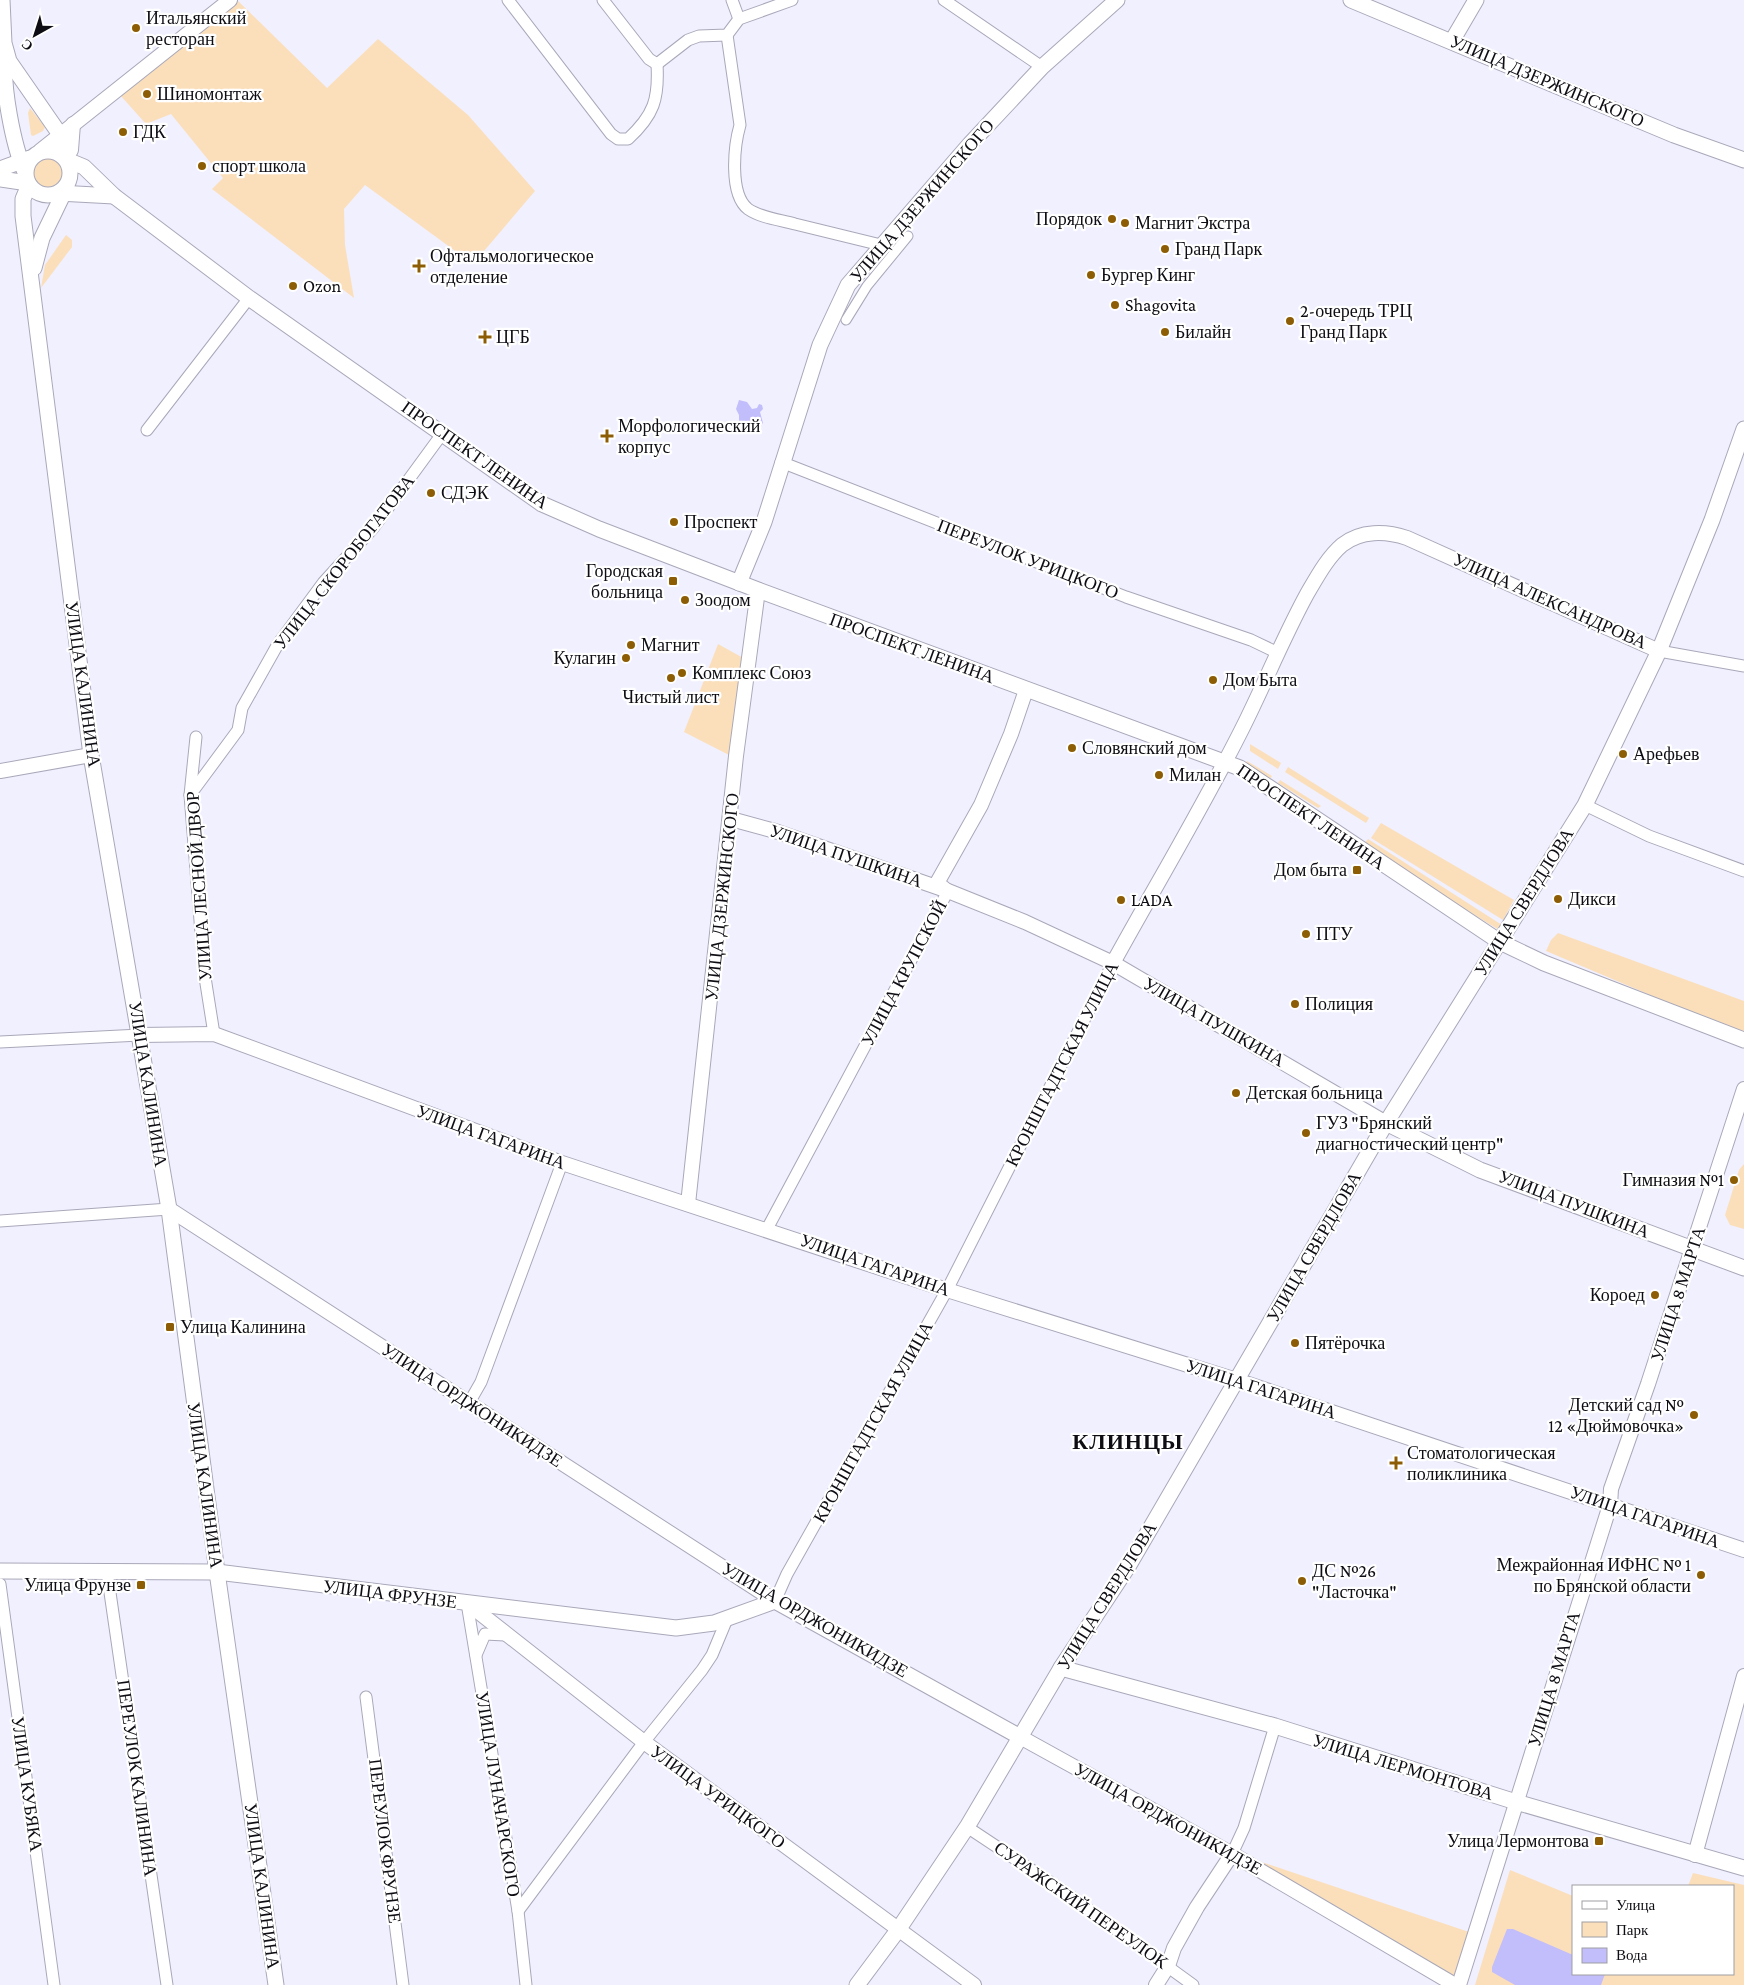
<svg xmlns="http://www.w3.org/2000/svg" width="1744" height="1985" viewBox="0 0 1744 1985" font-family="'Crimson Pro',serif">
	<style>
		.green { fill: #fbdfbb }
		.water { fill: #c2bdfb }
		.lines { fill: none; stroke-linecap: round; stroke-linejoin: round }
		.pedestrian-casing { stroke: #a9a8b9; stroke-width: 11 }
		.minor-casing { stroke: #a9a8b9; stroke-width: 13 }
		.tertiary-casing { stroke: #a9a8b9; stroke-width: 16 }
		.secondary-casing { stroke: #a9a8b9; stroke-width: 17 }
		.pedestrian { stroke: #fff; stroke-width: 9 }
		.minor { stroke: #fff; stroke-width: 11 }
		.tertiary { stroke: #fff; stroke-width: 14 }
		.secondary { stroke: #fff; stroke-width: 15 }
		.poi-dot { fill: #8c5d04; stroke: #fff; stroke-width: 2 }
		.labels { text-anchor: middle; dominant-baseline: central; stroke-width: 4.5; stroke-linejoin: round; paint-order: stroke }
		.poi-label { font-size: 18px; fill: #0e0d13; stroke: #fff; text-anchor: start }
		.street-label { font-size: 18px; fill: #0e0d13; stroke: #fff }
		.district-label { font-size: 22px; font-weight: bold; letter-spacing: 1px; fill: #0e0d13; stroke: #fff }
	</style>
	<rect width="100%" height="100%" fill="#f1f0ff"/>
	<g class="green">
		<polygon points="237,0 327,88 378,39 468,115 535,191 473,264 365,185 344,209 345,245 354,298 212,189 223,178 171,114 146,124 120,95"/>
		<polygon points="30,108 45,127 43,131 33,136 31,135 28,113"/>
		<circle cx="48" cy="173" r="17"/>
		<polygon points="66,235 72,240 72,247 41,288 45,265"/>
		<polygon points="718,644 745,659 729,755 684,732"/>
		<polygon points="1250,744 1281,763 1278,769 1250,751"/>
		<polygon points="1247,761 1272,776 1270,779 1246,763"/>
		<polygon points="1288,767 1369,818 1366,823 1285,772"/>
		<polygon points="1280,780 1321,806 1318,808 1278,783"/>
		<polygon points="1381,823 1514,900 1503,920 1371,838"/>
		<polygon points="1368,839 1502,925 1499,930 1362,846"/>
		<polygon points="1558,933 1744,1001 1744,1031 1714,1022 1546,951 1551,940"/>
		<polygon points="1744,1164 1744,1229 1730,1225 1725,1215 1739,1170"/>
		<polygon points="1253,1859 1469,1932 1455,1977"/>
		<polygon points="1510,1870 1573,1896 1573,1974 1733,1974 1733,1886 1688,1886 1693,1873 1744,1885 1744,1985 1475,1985"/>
	</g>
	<g class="water">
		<polygon points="739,400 747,402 752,409 757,408 759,404 762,405 763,409 760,412 763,423 760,427 745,428 739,425 739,415 736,409"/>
		<polygon points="1507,1929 1513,1929 1573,1955 1573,1974 1605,1974 1601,1985 1515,1985 1492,1972 1492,1967"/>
	</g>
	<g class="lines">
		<defs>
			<polyline id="pedestrian" points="846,320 867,286 908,236"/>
			<g id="minor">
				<path d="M508,0L611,134L618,139H628C654,115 659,99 657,64"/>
				<polyline points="603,0 649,59 657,64 688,40 699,36 727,35 739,19 792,0"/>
				<polyline points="732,0 739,19"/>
				<polyline points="944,0 1042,67"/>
				<path d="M727,35L740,125C734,146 729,194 748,209C761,218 781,220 795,224C824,231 852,238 881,245"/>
				<polyline points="147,430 249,298"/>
				<polyline points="781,462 1126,597 1251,640 1276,652"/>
				<polyline points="1659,651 1744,666"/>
				<polyline points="196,737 190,795 204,971 214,1034"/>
				<polyline points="190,795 238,730 242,708 278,644 323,583 374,527 442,434"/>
				<polyline points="1585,805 1649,836 1744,871"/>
				<polyline points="0,1042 140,1035"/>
				<polyline points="0,1221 169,1209"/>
				<polyline points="767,1229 948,891"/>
				<polyline points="469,1403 481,1382 562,1163"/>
				<polyline points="107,1572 167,1985"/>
				<polyline points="0,1584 54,1985"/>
				<polyline points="775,1601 787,1574 947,1290 1113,963"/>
				<polyline points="467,1603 518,1911 526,1985"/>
				<polyline points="476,1655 485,1634 505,1635"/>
				<polyline points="366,1697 403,1985"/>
				<polyline points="967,1827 1062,1890 1193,1985"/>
				<polyline points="1232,1854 1244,1828 1275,1726"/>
				<polyline points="518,1911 644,1742 702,1670 712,1655 727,1619"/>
			</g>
			<g id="tertiary">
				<polyline points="40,151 230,0"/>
				<polyline points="65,159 71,150 73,124"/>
				<polyline points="0,771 91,755"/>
				<polyline points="731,819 775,831 948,891 1025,922 1113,963 1386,1123"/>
				<polyline points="946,890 937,883 981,805 1011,734 1026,690"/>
				<path d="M1113,963C1156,885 1203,807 1243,727C1265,683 1283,638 1307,594C1317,577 1327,558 1342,545C1361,530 1386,531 1407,538L1659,651"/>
				<polyline points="140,1035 214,1034 562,1163 947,1290 1236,1380 1744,1550"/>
				<polyline points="688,1204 736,756 758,590"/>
				<polyline points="169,1209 775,1601"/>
				<polyline points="467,1603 644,1742 974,1985"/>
				<polyline points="1022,1738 1232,1854 1455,1985"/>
				<polyline points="1695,1855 1744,1676"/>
				<polyline points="1156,1985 1168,1966 1174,1948 1197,1907 1232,1854"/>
				<polyline points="1459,1985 1610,1505 1611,1489 1648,1384 1744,1089"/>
			</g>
			<g id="secondary">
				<polyline points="2,0 4,43 9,61 61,136 62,142 60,153"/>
				<polyline points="1351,0 1674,135 1744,160"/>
				<polyline points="1452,41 1476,0"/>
				<path d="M5,57C2,86 13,145 25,172"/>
				<circle cx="48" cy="173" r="22"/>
				<polyline points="67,160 84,167 114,196 249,298 542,504 599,529 758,590 1240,768 1500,942 1544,963 1744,1040"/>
				<polyline points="0,169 30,158"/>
				<polyline points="0,179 28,183"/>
				<polyline points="29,185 23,199 23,216 91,755 169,1209 217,1572 276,1985"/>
				<polyline points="58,193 114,196"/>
				<polyline points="34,268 42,238 67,186"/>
				<polyline points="739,583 764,522 820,345 848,285 970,144 1042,67 1117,0"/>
				<polyline points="1386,1123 1480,1170 1744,1268"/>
				<polyline points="0,1571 217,1572 676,1628 714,1623 775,1601 1022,1738"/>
				<polyline points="1061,1668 1275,1726 1516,1802 1744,1868"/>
				<polyline points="857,1985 898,1930 967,1827 1061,1668 1129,1565 1386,1123 1585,805 1659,651 1712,520 1744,429"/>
			</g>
		</defs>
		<use href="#pedestrian" class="pedestrian-casing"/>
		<use href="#minor" class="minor-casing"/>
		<use href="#tertiary" class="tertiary-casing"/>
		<use href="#secondary" class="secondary-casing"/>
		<use href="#pedestrian" class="pedestrian"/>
		<use href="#minor" class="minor"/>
		<use href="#tertiary" class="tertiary"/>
		<use href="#secondary" class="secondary"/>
	</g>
	<g class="poi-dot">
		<circle cx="136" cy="28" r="5"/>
		<circle cx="147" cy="94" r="5"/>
		<circle cx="123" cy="132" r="5"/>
		<circle cx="202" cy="166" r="5"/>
		<circle cx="1112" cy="219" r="5"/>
		<circle cx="1125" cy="223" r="5"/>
		<circle cx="1165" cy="249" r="5"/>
		<path d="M416.5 258.5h5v5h5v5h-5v5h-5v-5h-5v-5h5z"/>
		<circle cx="1091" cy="275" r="5"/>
		<circle cx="293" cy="286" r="5"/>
		<circle cx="1115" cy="305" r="5"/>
		<circle cx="1290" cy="321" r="5"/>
		<circle cx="1165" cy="332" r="5"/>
		<path d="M482.5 329.5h5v5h5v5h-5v5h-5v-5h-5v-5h5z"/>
		<path d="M604.5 428.5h5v5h5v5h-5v5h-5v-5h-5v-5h5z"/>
		<circle cx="431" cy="493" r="5"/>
		<circle cx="674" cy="522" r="5"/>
		<rect x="668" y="576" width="10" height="10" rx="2.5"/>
		<circle cx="685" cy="600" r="5"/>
		<circle cx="631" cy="645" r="5"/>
		<circle cx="626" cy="658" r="5"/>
		<circle cx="682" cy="673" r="5"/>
		<circle cx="671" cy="678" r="5"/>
		<circle cx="1213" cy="680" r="5"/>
		<circle cx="1072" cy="748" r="5"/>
		<circle cx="1623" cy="754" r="5"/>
		<circle cx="1159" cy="775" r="5"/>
		<rect x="1352" y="865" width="10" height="10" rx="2.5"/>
		<circle cx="1558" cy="899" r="5"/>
		<circle cx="1121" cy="900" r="5"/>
		<circle cx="1306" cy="934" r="5"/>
		<circle cx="1295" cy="1004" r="5"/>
		<circle cx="1236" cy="1093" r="5"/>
		<circle cx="1306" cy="1133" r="5"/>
		<circle cx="1734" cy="1180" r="5"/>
		<circle cx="1655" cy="1295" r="5"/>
		<rect x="165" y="1322" width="10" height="10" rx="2.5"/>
		<circle cx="1295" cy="1343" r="5"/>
		<circle cx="1694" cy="1415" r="5"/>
		<path d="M1393.5 1455.5h5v5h5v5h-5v5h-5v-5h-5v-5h5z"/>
		<circle cx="1701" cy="1575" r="5"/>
		<circle cx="1302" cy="1581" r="5"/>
		<rect x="136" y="1580" width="10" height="10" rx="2.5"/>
		<rect x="1594" y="1836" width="10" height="10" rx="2.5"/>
	</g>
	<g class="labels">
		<g class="poi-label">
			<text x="146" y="18">Итальянский<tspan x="146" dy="21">ресторан</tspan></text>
			<text x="157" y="94">Шиномонтаж</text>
			<text x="133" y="132">ГДК</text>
			<text x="212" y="166">спорт школа</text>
			<text x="1102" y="219" text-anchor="end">Порядок</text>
			<text x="1135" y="223">Магнит Экстра</text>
			<text x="1175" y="249">Гранд Парк</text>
			<text x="430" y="256">Офтальмологическое<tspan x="430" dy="21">отделение</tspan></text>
			<text x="1101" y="275">Бургер Кинг</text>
			<text x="303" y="286">Ozon</text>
			<text x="1125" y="305">Shagovita</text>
			<text x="1300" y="311">2-очередь ТРЦ<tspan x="1300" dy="21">Гранд Парк</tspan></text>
			<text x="1175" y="332">Билайн</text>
			<text x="496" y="337">ЦГБ</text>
			<text x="618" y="426">Морфологический<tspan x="618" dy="21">корпус</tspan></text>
			<text x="441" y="493">СДЭК</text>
			<text x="684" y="522">Проспект</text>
			<text x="663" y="571" text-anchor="end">Городская<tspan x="663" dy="21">больница</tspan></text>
			<text x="695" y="600">Зоодом</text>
			<text x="641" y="645">Магнит</text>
			<text x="616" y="658" text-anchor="end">Кулагин</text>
			<text x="692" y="673">Комплекс Союз</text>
			<text x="1223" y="680">Дом Быта</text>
			<text x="671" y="697" text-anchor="middle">Чистый лист</text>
			<text x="1082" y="748">Словянский дом</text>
			<text x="1633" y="754">Арефьев</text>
			<text x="1169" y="775">Милан</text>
			<text x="1347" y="870" text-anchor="end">Дом быта</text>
			<text x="1568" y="899">Дикси</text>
			<text x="1131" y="900">LADA</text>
			<text x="1316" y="934">ПТУ</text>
			<text x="1305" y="1004">Полиция</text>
			<text x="1246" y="1093">Детская больница</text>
			<text x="1316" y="1123">ГУЗ "Брянский<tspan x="1316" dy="21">диагностический центр"</tspan></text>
			<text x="1724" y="1180" text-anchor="end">Гимназия №1</text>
			<text x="1645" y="1295" text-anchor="end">Короед</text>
			<text x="180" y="1327">Улица Калинина</text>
			<text x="1305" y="1343">Пятёрочка</text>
			<text x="1684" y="1405" text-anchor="end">Детский сад №<tspan x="1684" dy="21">12 «Дюймовочка»</tspan></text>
			<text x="1407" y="1453">Стоматологическая<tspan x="1407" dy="21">поликлиника</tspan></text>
			<text x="1691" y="1565" text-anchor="end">Межрайонная ИФНС № 1<tspan x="1691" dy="21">по Брянской области</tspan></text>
			<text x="1312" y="1571">ДС №26<tspan x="1312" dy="21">"Ласточка"</tspan></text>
			<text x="131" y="1585" text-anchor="end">Улица Фрунзе</text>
			<text x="1589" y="1841" text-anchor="end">Улица Лермонтова</text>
		</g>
		<g class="street-label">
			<text transform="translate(1547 81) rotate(23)">УЛИЦА ДЗЕРЖИНСКОГО</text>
			<text transform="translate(922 201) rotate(-49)">УЛИЦА ДЗЕРЖИНСКОГО</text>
			<text transform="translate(475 455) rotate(35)">ПРОСПЕКТ ЛЕНИНА</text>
			<text transform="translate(1028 559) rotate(21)">ПЕРЕУЛОК УРИЦКОГО</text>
			<text transform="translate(344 562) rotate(-52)">УЛИЦА СКОРОБОГАТОВА</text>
			<text transform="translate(1550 601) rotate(24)">УЛИЦА АЛЕКСАНДРОВА</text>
			<text transform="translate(912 648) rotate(20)">ПРОСПЕКТ ЛЕНИНА</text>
			<text transform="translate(83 684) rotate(82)">УЛИЦА КАЛИНИНА</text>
			<text transform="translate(1311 817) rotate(34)">ПРОСПЕКТ ЛЕНИНА</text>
			<text transform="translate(846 856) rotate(19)">УЛИЦА ПУШКИНА</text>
			<text transform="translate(199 886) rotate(-94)">УЛИЦА ЛЕСНОЙ ДВОР</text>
			<text transform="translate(722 897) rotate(-84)">УЛИЦА ДЗЕРЖИНСКОГО</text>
			<text transform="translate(1524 902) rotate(-58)">УЛИЦА СВЕРДЛОВА</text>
			<text transform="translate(904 973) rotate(-62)">УЛИЦА КРУПСКОЙ</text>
			<text transform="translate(1214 1022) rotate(30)">УЛИЦА ПУШКИНА</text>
			<text transform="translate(1062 1064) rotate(-63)">КРОНШТАДТСКАЯ УЛИЦА</text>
			<text transform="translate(148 1084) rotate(81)">УЛИЦА КАЛИНИНА</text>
			<text transform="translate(491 1137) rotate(20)">УЛИЦА ГАГАРИНА</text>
			<text transform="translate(1574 1204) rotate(21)">УЛИЦА ПУШКИНА</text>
			<text transform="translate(1314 1247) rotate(-60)">УЛИЦА СВЕРДЛОВА</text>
			<text transform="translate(875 1265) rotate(19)">УЛИЦА ГАГАРИНА</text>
			<text transform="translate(1678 1294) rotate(-72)">УЛИЦА 8 МАРТА</text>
			<text transform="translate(1261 1389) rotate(18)">УЛИЦА ГАГАРИНА</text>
			<text transform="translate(472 1405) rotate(33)">УЛИЦА ОРДЖОНИКИДЗЕ</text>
			<text transform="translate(873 1422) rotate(-61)">КРОНШТАДТСКАЯ УЛИЦА</text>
			<text transform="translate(205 1485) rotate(82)">УЛИЦА КАЛИНИНА</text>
			<text transform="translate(1645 1517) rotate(19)">УЛИЦА ГАГАРИНА</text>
			<text transform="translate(390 1594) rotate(7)">УЛИЦА ФРУНЗЕ</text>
			<text transform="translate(1107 1596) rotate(-58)">УЛИЦА СВЕРДЛОВА</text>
			<text transform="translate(815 1620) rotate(30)">УЛИЦА ОРДЖОНИКИДЗЕ</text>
			<text transform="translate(1554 1679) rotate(-73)">УЛИЦА 8 МАРТА</text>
			<text transform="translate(1403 1767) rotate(17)">УЛИЦА ЛЕРМОНТОВА</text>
			<text transform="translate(137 1778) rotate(82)">ПЕРЕУЛОК КАЛИНИНА</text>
			<text transform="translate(27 1784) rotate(82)">УЛИЦА КУБЯКА</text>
			<text transform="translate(498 1794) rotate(81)">УЛИЦА ЛУНАЧАРСКОГО</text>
			<text transform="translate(718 1797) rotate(36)">УЛИЦА УРИЦКОГО</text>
			<text transform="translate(1168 1819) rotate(29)">УЛИЦА ОРДЖОНИКИДЗЕ</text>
			<text transform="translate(385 1841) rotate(83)">ПЕРЕУЛОК ФРУНЗЕ</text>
			<text transform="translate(262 1886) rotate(82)">УЛИЦА КАЛИНИНА</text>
			<text transform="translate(1081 1905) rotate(35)">СУРАЖСКИЙ ПЕРЕУЛОК</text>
		</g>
		<g class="district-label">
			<text x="1128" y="1441">КЛИНЦЫ</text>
		</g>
	</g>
	<rect x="1572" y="1885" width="162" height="90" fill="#ffffff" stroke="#9f9ea1"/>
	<rect x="1582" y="1901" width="25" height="8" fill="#ffffff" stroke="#9f9ea1"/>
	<text x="1616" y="1910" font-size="15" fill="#0e0d13">Улица</text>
	<rect x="1582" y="1922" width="25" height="15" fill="#fbdfbb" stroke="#9f9ea1"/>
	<text x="1616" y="1935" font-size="15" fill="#0e0d13">Парк</text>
	<rect x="1582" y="1948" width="25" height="15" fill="#c2bdfb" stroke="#9f9ea1"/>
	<text x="1616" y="1960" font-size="15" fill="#0e0d13">Вода</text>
	<g transform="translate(35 35) rotate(219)" stroke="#ffffff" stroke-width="4" paint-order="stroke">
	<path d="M0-4L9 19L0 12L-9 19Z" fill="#0e0d13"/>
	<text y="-8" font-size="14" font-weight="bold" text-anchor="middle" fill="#0e0d13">С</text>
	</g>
</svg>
